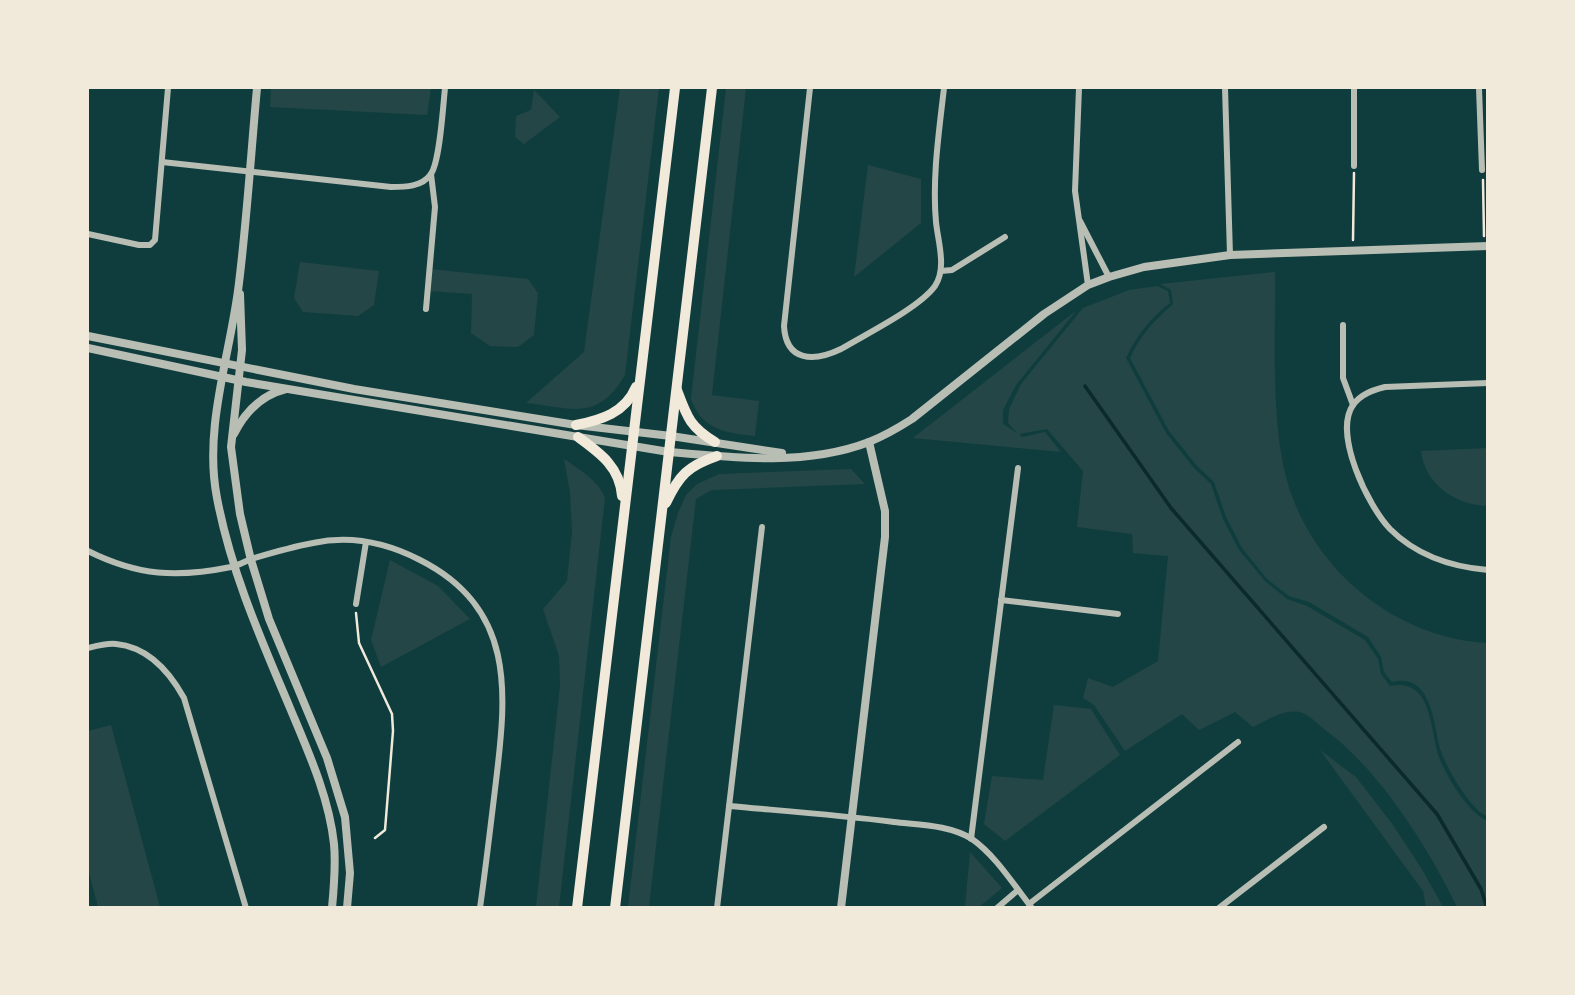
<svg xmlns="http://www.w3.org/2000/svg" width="1575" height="995" viewBox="0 0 1575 995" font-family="'DM Sans',sans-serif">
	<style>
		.green { fill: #244646 }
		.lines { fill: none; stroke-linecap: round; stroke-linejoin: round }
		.stream { stroke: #0a2a2b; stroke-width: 3.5 }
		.path { stroke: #f1e9da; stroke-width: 2.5 }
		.minor { stroke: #b8beb3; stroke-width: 6 }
		.tertiary { stroke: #b8beb3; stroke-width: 8 }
		.trunk { stroke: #f1e9da; stroke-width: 10 }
	</style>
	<rect width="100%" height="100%" fill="#0f3d3e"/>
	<g class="green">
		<polygon points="271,88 431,88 427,115 270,107"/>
		<path d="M620,88H659L625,375C597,422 573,408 526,403L584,352Z"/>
		<path d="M726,88H746L712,395L759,401L755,436C726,433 702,430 691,399Z"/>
		<polygon points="534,90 560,117 524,144 515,137 516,116 531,110"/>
		<polygon points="868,165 921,179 921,223 854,277"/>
		<polygon points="300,262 379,271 374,305 358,316 303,312 294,298"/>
		<polygon points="430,269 528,279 538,293 534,335 518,347 490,346 471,333 472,294 428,291"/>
		<path d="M1275,272C1276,336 1270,423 1288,484C1314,571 1396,638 1487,643V816C1471,811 1446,767 1441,751C1433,725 1433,672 1392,682L1384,672L1381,657L1368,637L1309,602L1289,596L1267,579L1242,548L1226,517L1214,482L1197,466L1169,431L1130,358C1140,335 1154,321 1173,304L1171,290L1160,284Z"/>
		<path d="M1157,286L1168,291L1170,303C1150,319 1137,335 1126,358L1166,433L1194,468L1211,484L1223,519L1239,550L1265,581L1287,599L1307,606L1365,640L1378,659L1381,674L1390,686C1430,678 1430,723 1437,751C1442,770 1469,815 1487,820V907H1457C1428,847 1379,769 1324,729C1318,724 1310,716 1303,713C1285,707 1268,720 1253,727L1235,712L1199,730L1182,714L1125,751L1094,705L1083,698L1088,678L1113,687L1158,661L1168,556L1133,553L1132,534L1077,527L1083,471L1047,429L1019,434L1022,437L1045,432L1061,452L913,438L1077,310L1016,385L1003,410V424L1017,433L1008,423L1009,409L1021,384L1083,308L1129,290Z"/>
		<path d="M1487,448V506C1456,505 1425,485 1421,451Z"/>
		<path d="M564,459C580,470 598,480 605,498L559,907H536L560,686L559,656L543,609L567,581L572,532L570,492Z"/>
		<polygon points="851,469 865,484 712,490 696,499 649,907 628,907 671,537 678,513 686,495 697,484 719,474"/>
		<polygon points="390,560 438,586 470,619 381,667 371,640"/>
		<polygon points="1054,705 1091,709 1120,755 1005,841 984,824 992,776 1043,780"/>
		<polygon points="111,725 160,907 98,907 88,869 88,731"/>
		<polygon points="1320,750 1356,777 1393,825 1423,871 1443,907 1426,907 1423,891"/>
		<polygon points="970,852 1002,888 979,907 965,907"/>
	</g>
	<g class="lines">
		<polyline class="stream" points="1085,386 1171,508 1437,814 1481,889 1487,908"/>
		<g class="path">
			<polyline points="1483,180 1484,236"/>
			<polyline points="1353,240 1354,173"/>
			<polyline points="356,613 359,643 392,714 393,731 385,830 375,838"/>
		</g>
		<g class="minor">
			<path d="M810,88L784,326C786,362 814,362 841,349C866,334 919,308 935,286C947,268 938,242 936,222C932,178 939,132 944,88"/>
			<polyline points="1079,88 1075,191 1088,285"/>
			<polyline points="1225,88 1230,255"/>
			<polyline points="1479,88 1482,170"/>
			<path d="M162,162L391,187C405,187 422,187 431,174C440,161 443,106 445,88"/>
			<polyline points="1354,166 1354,88"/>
			<polyline points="1080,221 1109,277"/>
			<polyline points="88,234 139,245 150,245 155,240 168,88"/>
			<polyline points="941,271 952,270 1005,237"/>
			<polyline points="426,309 435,207 431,174"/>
			<polyline points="1343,325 1343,378 1353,405"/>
			<path d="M1488,383L1385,387C1373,390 1361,394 1353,405C1333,434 1368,506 1390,529C1416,555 1452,567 1488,570"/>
			<path d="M88,551C138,576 177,578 231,567C238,565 245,562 251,559C271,553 292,547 313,543C350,535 387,543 420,560C515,608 507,691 496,781C491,823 486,865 480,908"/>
			<polyline points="1001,600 1118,614"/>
			<polyline points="356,604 366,542"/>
			<path d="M88,648C96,646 107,643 116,644C148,647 169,671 184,698L246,908"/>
			<path d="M729,806C784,811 839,815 894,822C920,825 950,825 972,839C996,856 1013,884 1032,908"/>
			<polyline points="971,839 1018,468"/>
			<polyline points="1029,904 1238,742"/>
			<polyline points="717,908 762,527"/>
			<polyline points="997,908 1018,890"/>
			<polyline points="1219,908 1324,827"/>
		</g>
		<g class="tertiary">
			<path d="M257,88C251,153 247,218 239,283C231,353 203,427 217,498C231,572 261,639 290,708C308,751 329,797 334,844C336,865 334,887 332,908"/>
			<polyline points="240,294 242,350 231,447 240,514 251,560 269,619 327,758 345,817 350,873 347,908"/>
			<polyline points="88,336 354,389 576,425 671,436 782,453"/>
			<path d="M88,348L246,382L669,452C733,458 807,466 869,442C884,436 898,428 912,419L1044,314L1088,285L1109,277L1144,267L1230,255L1488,246"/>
			<path d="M234,434C245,412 261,395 286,389"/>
			<polyline points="841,908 885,537 885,511 869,442"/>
		</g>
		<g class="trunk">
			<path d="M677,390C687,417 690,427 715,442"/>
			<path d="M576,425C601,420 625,413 636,387"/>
			<path d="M578,437C600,453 620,467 622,496"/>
			<path d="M666,503C679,475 688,466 717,456"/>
			<polyline points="577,908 675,88"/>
			<polyline points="615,908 712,88"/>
		</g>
	</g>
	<rect width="1575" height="995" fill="none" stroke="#f1e9da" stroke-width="178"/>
</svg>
